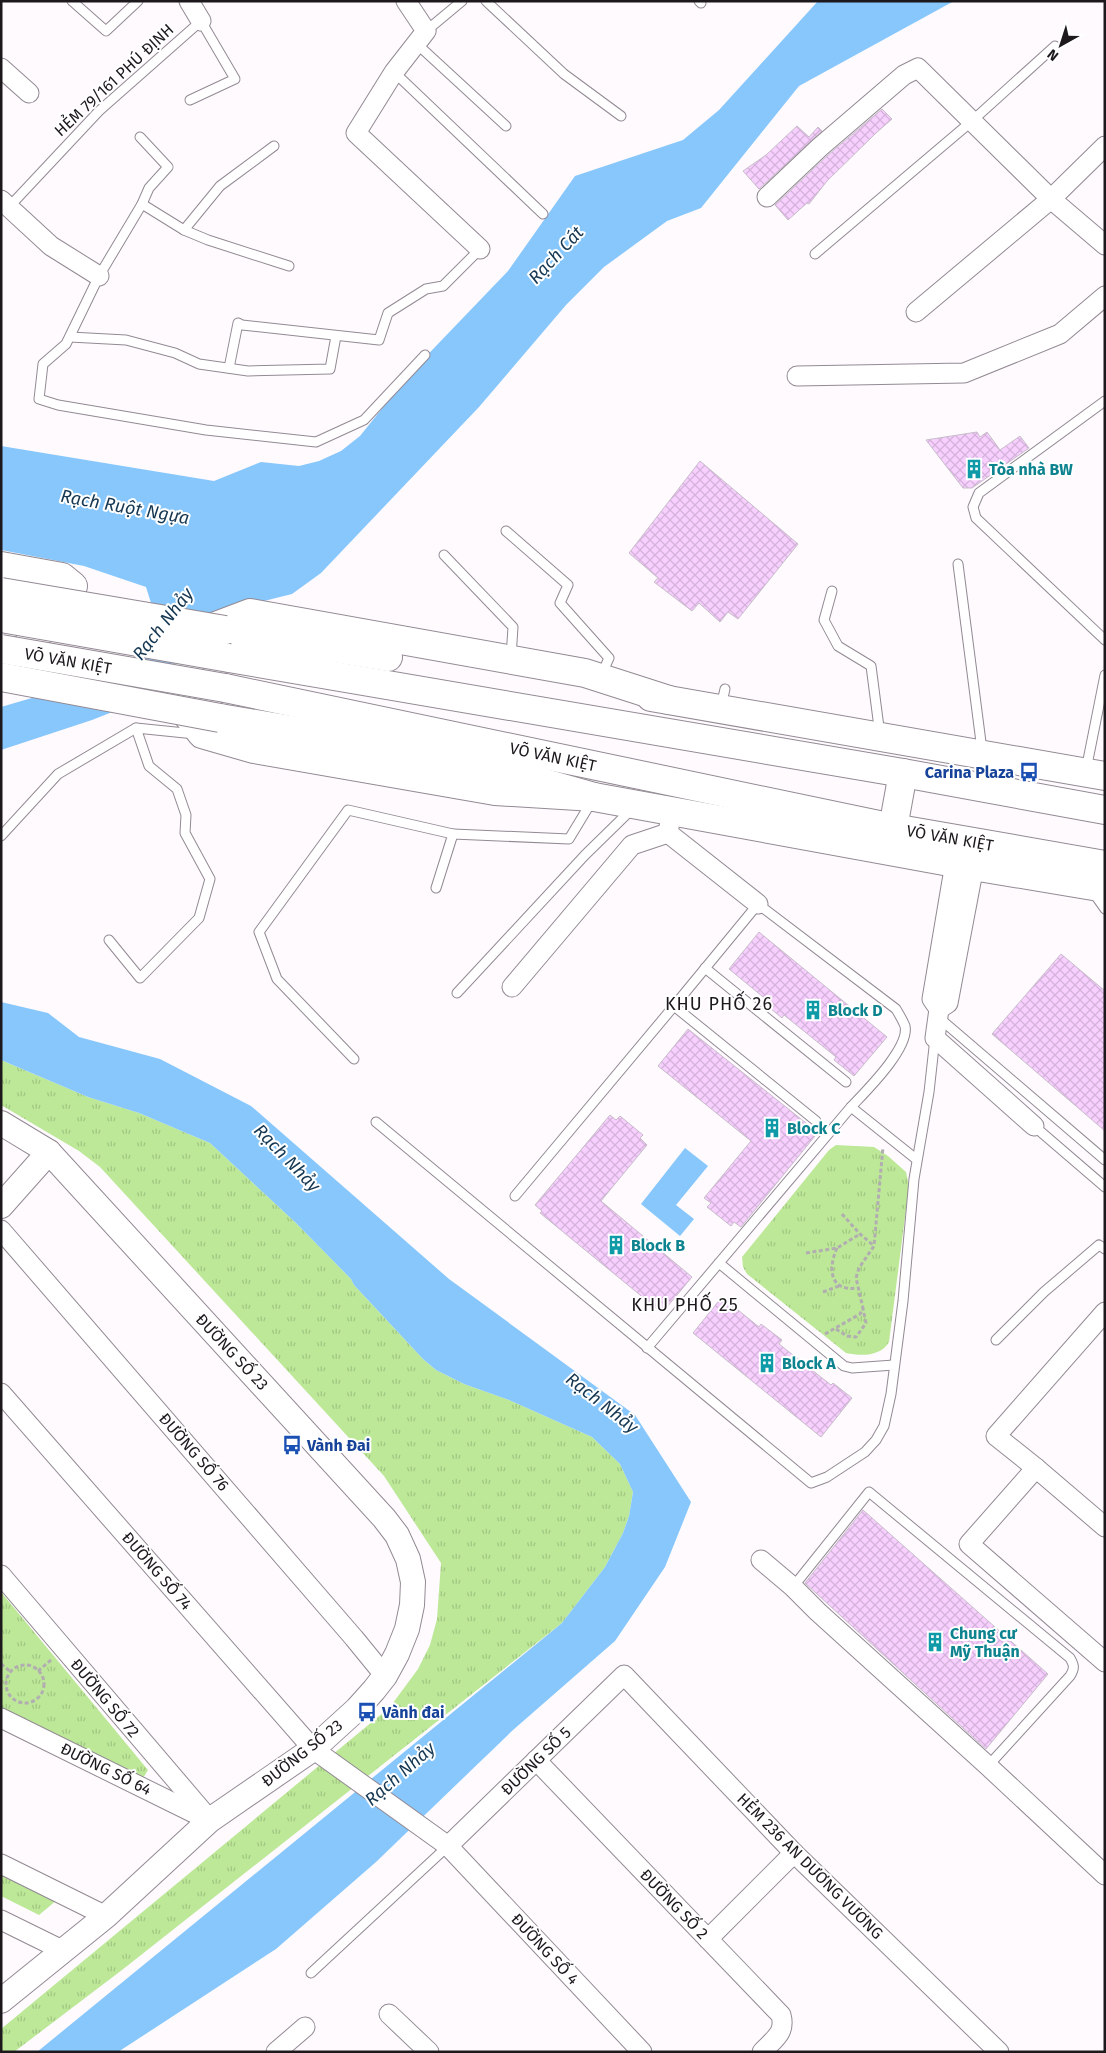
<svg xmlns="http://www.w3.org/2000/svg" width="1106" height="2053" viewBox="0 0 1106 2053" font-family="'Fira Sans',sans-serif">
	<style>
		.park { fill: url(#park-tufts) }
		.water { fill: #87c7fc }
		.building { fill: url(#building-cross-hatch); stroke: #c7bec9 }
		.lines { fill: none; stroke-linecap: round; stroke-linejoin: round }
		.service-casing { stroke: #938a94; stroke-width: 11 }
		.minor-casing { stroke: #938a94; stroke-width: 21 }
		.tertiary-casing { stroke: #938a94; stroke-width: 26 }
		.primary-casing { stroke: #938a94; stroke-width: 30 }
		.trunk-casing { stroke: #938a94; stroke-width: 30 }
		.path { stroke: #b1adb1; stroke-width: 3; stroke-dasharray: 4 2.5; stroke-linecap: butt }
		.service { stroke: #fff; stroke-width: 9 }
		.minor { stroke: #fff; stroke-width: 19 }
		.tertiary { stroke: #fff; stroke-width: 24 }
		.primary { stroke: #fff; stroke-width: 28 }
		.trunk { stroke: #fff; stroke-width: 28 }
		.primary-bridge-casing { stroke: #938a94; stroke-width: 30; stroke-linecap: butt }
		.trunk-bridge-casing { stroke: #938a94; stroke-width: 30; stroke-linecap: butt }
		.primary-bridge { stroke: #fff; stroke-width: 28 }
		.trunk-bridge { stroke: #fff; stroke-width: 28 }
		.labels { text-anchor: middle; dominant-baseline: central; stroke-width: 4; stroke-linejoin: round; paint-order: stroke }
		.street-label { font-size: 16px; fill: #1c181c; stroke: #fff }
		.culture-label { font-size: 16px; font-weight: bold; fill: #0d838f; stroke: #fff; text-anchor: start }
		.transit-label { font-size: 16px; font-weight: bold; fill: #164399; stroke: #fff; text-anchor: start }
		.water-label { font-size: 18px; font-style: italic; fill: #153752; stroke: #fff }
		.neighbourhood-label { font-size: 18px; letter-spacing: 1px; fill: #1c181c; stroke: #fff }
	</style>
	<defs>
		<pattern id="park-tufts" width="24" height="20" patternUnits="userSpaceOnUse" patternTransform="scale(1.25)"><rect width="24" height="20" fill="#bce898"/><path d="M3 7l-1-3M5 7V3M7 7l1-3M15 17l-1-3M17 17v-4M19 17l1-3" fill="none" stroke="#a1c682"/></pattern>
		<pattern id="building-cross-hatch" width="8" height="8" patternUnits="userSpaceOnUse" patternTransform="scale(1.25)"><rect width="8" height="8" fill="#f8d0ff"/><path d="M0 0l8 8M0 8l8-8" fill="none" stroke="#d4b2da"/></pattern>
	</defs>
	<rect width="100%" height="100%" fill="#fefafe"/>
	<g class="park">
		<polygon points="1,1060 88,1097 139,1113 210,1143 296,1223 351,1279 354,1285 423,1359 436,1370 464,1384 509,1400 592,1437 620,1464 633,1492 629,1516 623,1533 605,1567 562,1623 122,1970 14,2052 1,2052 1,2029 390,1707 418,1669 430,1645 437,1619 441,1563 384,1476 100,1167 79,1151 1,1105"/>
		<path d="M836,1145L874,1147L888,1156L906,1172L909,1186L889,1342C880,1357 861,1356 846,1353L747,1274L743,1267L742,1257L829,1150Z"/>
		<polygon points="1,1592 148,1770 142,1780 1,1708"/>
		<polygon points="1,1873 57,1900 39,1915 1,1896"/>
	</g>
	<g class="water">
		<polygon points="818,1 954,1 799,86 701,208 667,221 604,267 566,305 479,407 321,573 292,594 236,608 203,625 153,688 130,705 92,720 1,750 1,707 100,678 126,666 142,653 157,622 146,587 84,566 1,550 1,446 214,481 261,462 299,466 319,461 341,451 360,436 412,371 508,271 575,176 683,140 719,110"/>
		<polygon points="1,1002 48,1013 79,1037 160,1059 251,1106 449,1279 635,1415 691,1502 665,1567 615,1641 513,1730 376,1862 276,1949 118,2052 37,2052 562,1623 605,1567 623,1533 629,1516 633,1492 620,1464 592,1437 509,1400 464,1384 436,1370 423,1359 354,1285 351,1279 296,1223 210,1143 139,1113 88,1097 1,1060"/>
		<polygon points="685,1148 708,1166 676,1205 694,1219 680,1236 641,1204"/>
	</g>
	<g class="building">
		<polygon points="882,109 892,119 876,133 827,181 809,204 807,203 788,220 775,205 828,155"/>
		<polygon points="797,126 809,137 818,127 822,131 759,189 743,171 766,155"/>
		<polygon points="977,432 980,437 987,432 1000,450 1020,436 1029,448 972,488 963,488 926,440"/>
		<polygon points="700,461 798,544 738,619 728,612 720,622 699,603 692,611 654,582 658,578 629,553"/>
		<polygon points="759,932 887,1037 854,1076 834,1060 836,1057 784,1015 782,1018 765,1004 768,1001 729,969"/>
		<polygon points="1061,954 1105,991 1105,1131 992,1034"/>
		<polygon points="688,1029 811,1127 808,1130 815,1136 741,1227 734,1222 731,1226 707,1207 711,1203 704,1198 751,1141 658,1066"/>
		<polygon points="610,1115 616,1120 620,1116 643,1135 640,1138 647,1145 601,1201 692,1277 662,1313 540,1213 542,1211 535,1205"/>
		<polygon points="722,1297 759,1327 761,1324 782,1340 779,1344 831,1385 833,1383 852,1398 821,1437 693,1333"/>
		<polygon points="863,1510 1048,1674 986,1749 805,1583"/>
	</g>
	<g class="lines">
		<defs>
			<g id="service">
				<polyline points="72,1 106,31 138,1"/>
				<polyline points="486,1 564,74 621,116"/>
				<polyline points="699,1 701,3"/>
				<polyline points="426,31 462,1"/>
				<polyline points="417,44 506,126"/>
				<polyline points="394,72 543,214"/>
				<polyline points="140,137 168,167 149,188 142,204 99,276 66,344 43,364 39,399 58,405 206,430 316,442 364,420 425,355"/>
				<polyline points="142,204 184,230 208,240 289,266"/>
				<polyline points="9,207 99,111 201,21 235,79 190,100"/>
				<polyline points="184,230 220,186 274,146"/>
				<polyline points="815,254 972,121 1055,46"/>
				<polyline points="70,337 126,340 175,353 199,364 248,371 330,369 336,336"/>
				<polyline points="229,368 238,323 242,325 379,340 388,313 426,289 443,286 480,249"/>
				<polyline points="1105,401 979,493 973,507 976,518 1105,640"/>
				<polyline points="506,531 568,585 560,603 609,658 601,676"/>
				<polyline points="444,555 513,627 511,657"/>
				<polyline points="958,564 982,750"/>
				<polyline points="832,591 824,620 838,646 871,666 880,735"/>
				<polyline points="721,706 725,689"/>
				<polyline points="1086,770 1105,675"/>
				<polyline points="1,836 58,774 136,728"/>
				<polyline points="436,888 453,834 569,839 592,801"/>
				<polyline points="1093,892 1105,909"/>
				<polyline points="109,940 140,978 199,918 210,879 185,833 186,815 177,789 149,766 136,728 195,734"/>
				<polyline points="705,968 846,1082"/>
				<polyline points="457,993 585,855 632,809"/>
				<polyline points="938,1017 1105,1160"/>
				<polyline points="354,1059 277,979 259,932 348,810 453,834"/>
				<polyline points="851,1107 916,1159"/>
				<polyline points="376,1122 811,1483 827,1477 865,1452 876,1440 884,1426 891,1394 903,1301 914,1179 929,1092 935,1038"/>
				<polyline points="1034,1126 1105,1187"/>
				<polyline points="515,1196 674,1006"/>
				<polyline points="719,1263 844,1366 852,1368 894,1365"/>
				<polyline points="996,1340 1044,1292 1099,1245 1105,1249"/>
				<path d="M647,1348L851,1107C865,1092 910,1048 905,1026C903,1021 899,1014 896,1009L758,904L674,1006L816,1121"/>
				<path d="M793,1587L869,1492L1070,1658C1074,1665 1075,1668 1070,1676L988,1766"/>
				<polyline points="311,1973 448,1846"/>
			</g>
			<g id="minor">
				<polyline points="189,1 201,21"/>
				<polyline points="406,1 426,31 394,72 356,133 480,249"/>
				<polyline points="1,68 29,93"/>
				<polyline points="767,197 820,147 904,75 918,68 1051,199 1105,245"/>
				<polyline points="1,200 51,246 99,276"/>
				<polyline points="916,312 1051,199 1105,146"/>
				<polyline points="797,376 964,373 1060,334 1105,296"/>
				<polyline points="670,821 668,833 758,904"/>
				<polyline points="955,863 932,999 939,1009 948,1003 974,866"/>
				<polyline points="512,987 632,845 668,833"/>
				<polyline points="939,1009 935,1038 1034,1126"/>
				<polyline points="1,1230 354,1638 385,1676"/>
				<polyline points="1105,1312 996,1436 1036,1468 1105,1527"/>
				<polyline points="1,1393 313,1749 448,1846 642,2052"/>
				<polyline points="1036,1468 969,1544 1105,1662"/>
				<polyline points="761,1560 793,1587 818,1612 988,1766 1105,1875"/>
				<polyline points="1,1575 210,1820"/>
				<polyline points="1,1718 202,1817"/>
				<path d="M536,1760L781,2015C786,2033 774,2039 762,2052"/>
				<polyline points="448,1846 624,1675 794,1853 999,2052"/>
				<polyline points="1,1864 106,1916"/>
				<polyline points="1,1920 62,1950"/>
				<polyline points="708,1939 794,1853"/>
				<polyline points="389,2014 429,2052"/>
				<polyline points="276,2052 305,2027"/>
			</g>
			<g id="tertiary">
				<polyline points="1,1123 49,1152 384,1518 397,1535 408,1559 413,1582 412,1605 407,1629 397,1654 385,1676 374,1690 357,1709 313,1749 210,1820 106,1916 1,2001"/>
				<polyline points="1,1206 49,1152"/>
			</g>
			<g id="primary">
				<polyline points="1,566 62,577 73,586 66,604 1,674"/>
				<polyline points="225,630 388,657"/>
				<polyline points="651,697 1105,776"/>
				<polyline points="220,718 456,758 594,797 955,863 1105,888"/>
				<polyline points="594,797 495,791 254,749 202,734 182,708 179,689 198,643 213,627 250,613 585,673 669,700"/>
			</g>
			<g id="trunk">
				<polyline points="229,658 903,773 1105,810"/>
				<polyline points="225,688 893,828 1105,865"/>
				<polyline points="893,828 903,773"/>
			</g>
		</defs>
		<use href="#service" class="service-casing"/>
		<use href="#minor" class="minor-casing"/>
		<use href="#tertiary" class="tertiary-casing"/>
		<use href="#primary" class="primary-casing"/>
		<use href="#trunk" class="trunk-casing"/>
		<g class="path">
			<polyline points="842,1214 860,1234 873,1245"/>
			<path d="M837,1248C828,1268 829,1292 858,1288"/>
			<polyline points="806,1253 837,1248 860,1234"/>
			<polyline points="823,1292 839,1286"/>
			<polyline points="836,1329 847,1336 856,1337 866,1323 863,1309"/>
			<polyline points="825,1334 860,1314 863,1308 856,1278 859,1268 874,1246 883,1147"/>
			<polyline points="1,1664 11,1672"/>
			<circle cx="25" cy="1684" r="19"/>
			<polyline points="38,1671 51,1660"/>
		</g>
		<use href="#service" class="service"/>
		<use href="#minor" class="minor"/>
		<use href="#tertiary" class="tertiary"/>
		<use href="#primary" class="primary"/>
		<use href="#trunk" class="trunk"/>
		<defs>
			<g id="primary-bridge">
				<polyline points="1,592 225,630"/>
				<polyline points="1,677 220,718"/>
			</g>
			<g id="trunk-bridge">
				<polyline points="1,618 229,658"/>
				<polyline points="1,649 225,688"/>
			</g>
		</defs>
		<use href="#primary-bridge" class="primary-bridge-casing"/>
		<use href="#trunk-bridge" class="trunk-bridge-casing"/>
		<use href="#primary-bridge" class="primary-bridge"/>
		<use href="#trunk-bridge" class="trunk-bridge"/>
	</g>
	<defs>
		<symbol id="building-bare" viewBox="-9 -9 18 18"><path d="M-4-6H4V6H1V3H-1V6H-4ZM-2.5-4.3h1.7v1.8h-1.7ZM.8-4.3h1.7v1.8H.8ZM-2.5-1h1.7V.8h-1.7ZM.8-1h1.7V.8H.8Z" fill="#0f9aa8" stroke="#fff" stroke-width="2.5" paint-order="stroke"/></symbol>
		<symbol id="bus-bare" viewBox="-9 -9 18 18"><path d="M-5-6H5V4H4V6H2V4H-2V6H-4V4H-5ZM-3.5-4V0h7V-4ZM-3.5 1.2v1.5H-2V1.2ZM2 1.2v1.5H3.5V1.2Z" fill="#1a4fb4" stroke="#fff" stroke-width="2.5" paint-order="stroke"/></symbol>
	</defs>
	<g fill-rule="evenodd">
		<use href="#building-bare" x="960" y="455" width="28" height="28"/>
		<use href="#bus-bare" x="1015" y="758" width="28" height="28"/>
		<use href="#building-bare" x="799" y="996" width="28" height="28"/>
		<use href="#building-bare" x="758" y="1114" width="28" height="28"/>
		<use href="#building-bare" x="602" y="1231" width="28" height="28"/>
		<use href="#building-bare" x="753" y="1349" width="28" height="28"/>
		<use href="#bus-bare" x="278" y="1431" width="28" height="28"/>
		<use href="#building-bare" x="921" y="1628" width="28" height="28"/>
		<use href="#bus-bare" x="353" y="1698" width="28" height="28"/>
	</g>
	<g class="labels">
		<g class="street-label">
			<text transform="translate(114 80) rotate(-43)">HẺM 79/161 PHÚ ĐỊNH</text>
			<text transform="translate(68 661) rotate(10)">VÕ VĂN KIỆT</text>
			<text transform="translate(553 757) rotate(12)">VÕ VĂN KIỆT</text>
			<text transform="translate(950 838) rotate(10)">VÕ VĂN KIỆT</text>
			<text transform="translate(232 1352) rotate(47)">ĐƯỜNG SỐ 23</text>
			<text transform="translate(194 1452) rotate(49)">ĐƯỜNG SỐ 76</text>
			<text transform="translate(157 1571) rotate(49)">ĐƯỜNG SỐ 74</text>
			<text transform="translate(105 1698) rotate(50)">ĐƯỜNG SỐ 72</text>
			<text transform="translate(302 1753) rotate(-38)">ĐƯỜNG SỐ 23</text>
			<text transform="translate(536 1761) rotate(-44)">ĐƯỜNG SỐ 5</text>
			<text transform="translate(106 1769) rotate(26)">ĐƯỜNG SỐ 64</text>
			<text transform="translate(810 1866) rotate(45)">HẺM 236 AN DƯƠNG VƯƠNG</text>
			<text transform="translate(674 1904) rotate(46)">ĐƯỜNG SỐ 2</text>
			<text transform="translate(545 1949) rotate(47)">ĐƯỜNG SỐ 4</text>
		</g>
		<g class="culture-label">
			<text x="989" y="469">Tòa nhà BW</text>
			<text x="828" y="1010">Block D</text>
			<text x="787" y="1128">Block C</text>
			<text x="631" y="1245">Block B</text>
			<text x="782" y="1363">Block A</text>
			<text x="950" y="1633">Chung cư<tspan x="950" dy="18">Mỹ Thuận</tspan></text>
		</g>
		<g class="transit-label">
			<text x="1014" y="772" text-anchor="end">Carina Plaza</text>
			<text x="307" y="1445">Vành Đai</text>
			<text x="382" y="1712">Vành đai</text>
		</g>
		<g class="water-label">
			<text transform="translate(556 255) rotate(-47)">Rạch Cát</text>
			<text transform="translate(125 507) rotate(10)">Rạch Ruột Ngựa</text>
			<text transform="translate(163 624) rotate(-52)">Rạch Nhảy</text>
			<text transform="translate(287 1158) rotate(46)">Rạch Nhảy</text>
			<text transform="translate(602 1403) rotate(38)">Rạch Nhảy</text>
			<text transform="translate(400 1774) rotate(-41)">Rạch Nhảy</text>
		</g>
		<g class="neighbourhood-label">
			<text x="719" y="1004">KHU PHỐ 26</text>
			<text x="685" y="1305">KHU PHỐ 25</text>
		</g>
	</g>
	<rect width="1106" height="2053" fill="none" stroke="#1c181c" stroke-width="5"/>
	<g transform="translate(1061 45) rotate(219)" stroke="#ffffff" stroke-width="4" paint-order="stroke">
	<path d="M0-4L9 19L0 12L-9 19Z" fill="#1c181c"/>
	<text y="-8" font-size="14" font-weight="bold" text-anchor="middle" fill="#1c181c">N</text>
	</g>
</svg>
